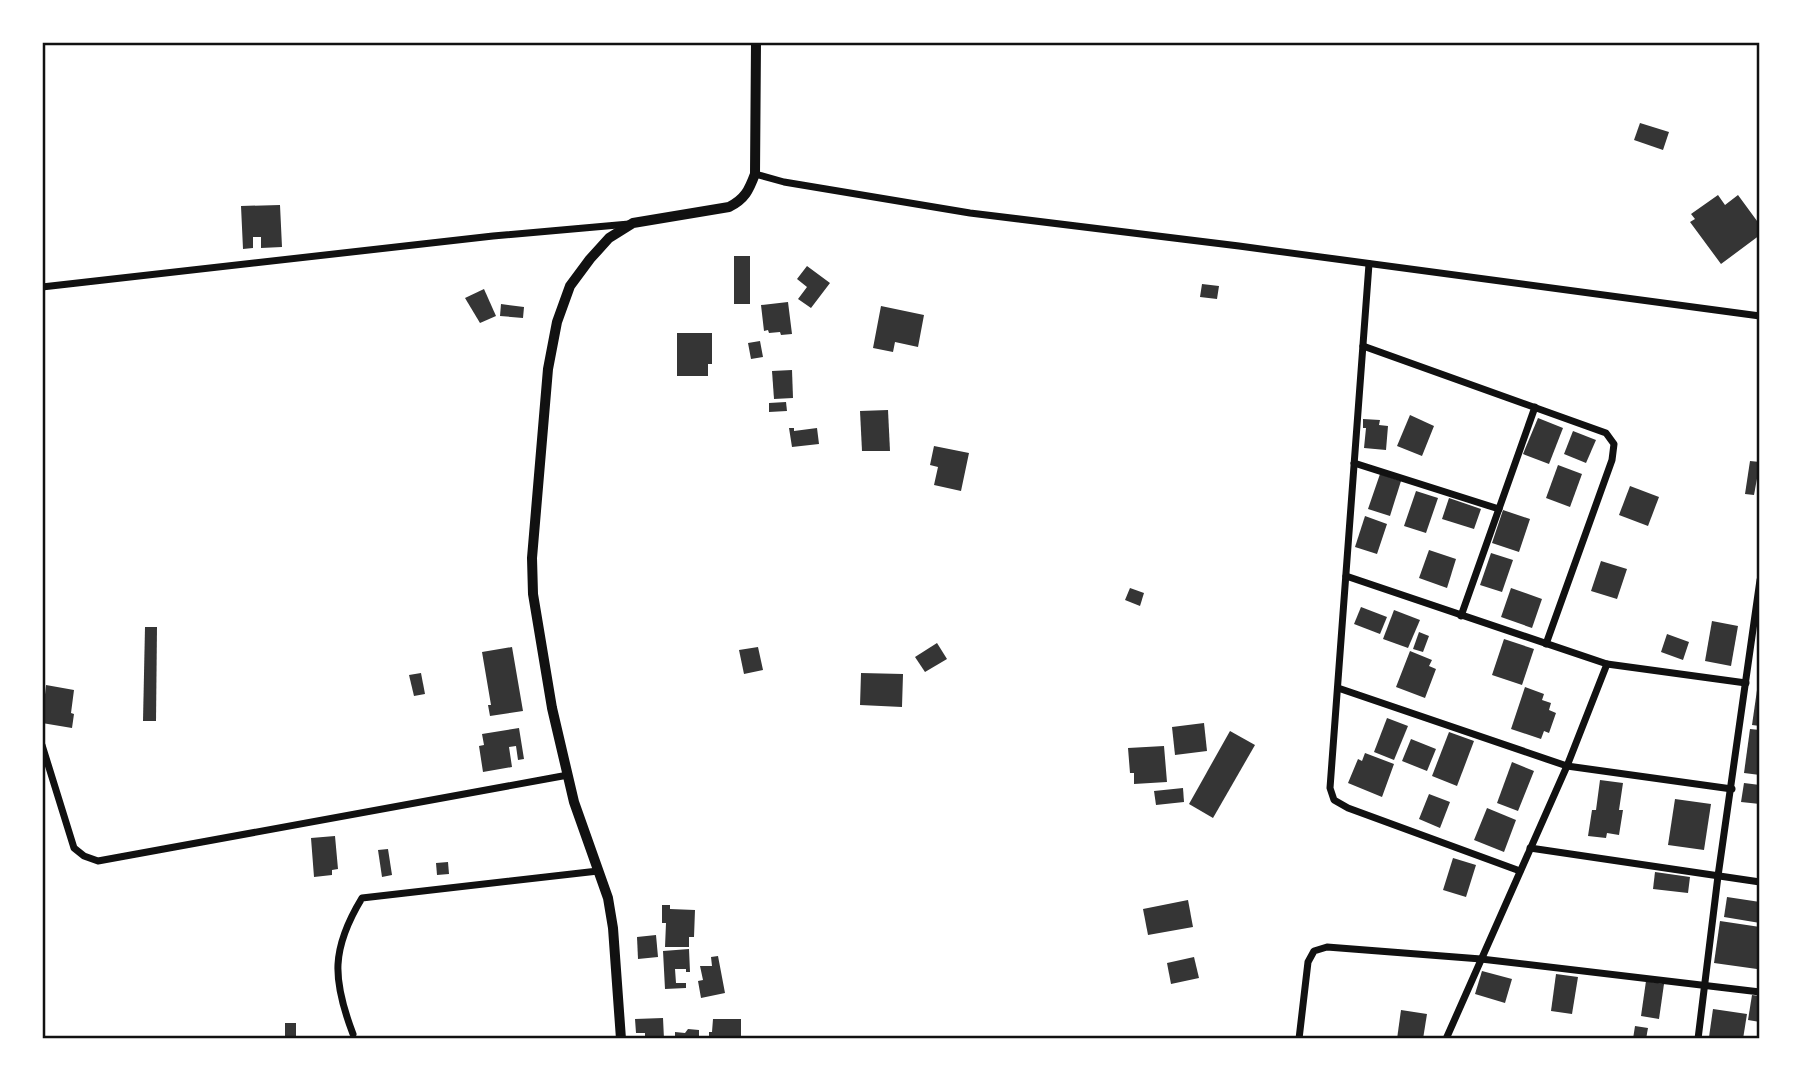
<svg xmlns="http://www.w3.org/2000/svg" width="1802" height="1081" viewBox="0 0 1802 1081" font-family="'Nunito Sans',sans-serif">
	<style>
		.building { fill: #353535 }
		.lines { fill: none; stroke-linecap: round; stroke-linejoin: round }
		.minor { stroke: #111; stroke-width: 7 }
		.tertiary { stroke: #111; stroke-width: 10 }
		.neatline { fill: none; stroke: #111; stroke-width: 2.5 }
	</style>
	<rect width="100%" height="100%" fill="#fff"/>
	<g class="building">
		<polygon points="1640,123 1669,132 1663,150 1634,140"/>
		<polygon points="1718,195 1725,205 1738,195 1760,225 1760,235 1721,264 1690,222 1695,219 1691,214"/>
		<polygon points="280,205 282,247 261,248 261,237 253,237 253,248 243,249 241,206"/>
		<rect x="734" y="256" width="16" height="48"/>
		<polygon points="807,266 830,283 811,308 798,299 807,287 797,279"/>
		<polygon points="1202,284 1219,286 1217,299 1200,297"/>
		<polygon points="484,289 496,316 480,323 465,298"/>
		<polygon points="788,302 792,334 781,335 780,332 769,333 768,330 764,331 761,305"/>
		<polygon points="501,304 524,307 523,318 500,316"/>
		<polygon points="881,306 924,315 918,347 895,342 893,352 873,348"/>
		<polygon points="677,333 712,333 712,364 708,364 708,376 677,376"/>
		<polygon points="760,341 763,357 751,359 748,343"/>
		<polygon points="792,370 793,398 774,399 772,371"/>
		<polygon points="786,402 787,411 769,412 769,403"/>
		<polygon points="888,410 890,451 862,451 860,411"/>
		<polygon points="1410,415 1434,426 1422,456 1397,446"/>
		<polygon points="1538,418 1563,428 1549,464 1523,454"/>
		<polygon points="1363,419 1380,420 1379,425 1388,426 1386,450 1364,448 1366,428 1363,428"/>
		<polygon points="789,428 794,428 794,431 817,428 819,444 792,447"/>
		<polygon points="1573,431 1596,440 1586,463 1564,454"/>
		<polygon points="934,446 969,453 961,491 934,485 938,467 930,465"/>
		<polygon points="1750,461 1760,462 1754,495 1745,494"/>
		<polygon points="1558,465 1582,474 1570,507 1546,498"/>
		<polygon points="1380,474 1401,481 1390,516 1368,509"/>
		<polygon points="1630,486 1659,497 1648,526 1619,515"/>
		<polygon points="1416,491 1438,498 1426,533 1404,526"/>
		<polygon points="1449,498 1481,509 1474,529 1442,519"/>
		<polygon points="1503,510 1530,519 1519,552 1492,543"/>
		<polygon points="1365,516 1387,524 1377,554 1355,547"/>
		<polygon points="1429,550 1456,559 1447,588 1419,578"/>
		<polygon points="1491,553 1513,560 1502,592 1480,585"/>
		<polygon points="1601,561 1627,569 1617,599 1591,591"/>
		<polygon points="1130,588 1144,593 1140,606 1125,600"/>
		<polygon points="1511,588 1542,599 1532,628 1501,617"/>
		<polygon points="1361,607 1387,617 1380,634 1354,624"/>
		<polygon points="1394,610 1420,620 1408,648 1383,639"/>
		<polygon points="1712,621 1738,626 1731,666 1705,661"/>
		<polygon points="145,627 157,627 156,721 143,721"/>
		<polygon points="1419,632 1429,636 1423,652 1413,649"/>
		<polygon points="1667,634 1689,642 1683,660 1661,652"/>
		<polygon points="1504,639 1534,649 1522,685 1492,675"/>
		<polygon points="937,643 947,659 925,672 915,657"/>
		<polygon points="512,647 523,711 490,716 488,705 491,705 482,652"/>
		<polygon points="758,647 763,670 744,674 739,650"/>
		<polygon points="1410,651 1432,660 1429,666 1436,669 1425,698 1396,687"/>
		<polygon points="421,673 425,694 414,696 409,675"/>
		<polygon points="861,673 903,674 902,707 860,705"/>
		<polygon points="46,685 74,690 71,713 74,714 72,728 42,723"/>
		<polygon points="1525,687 1544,694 1542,700 1551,703 1549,710 1556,713 1549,733 1544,731 1541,739 1511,729"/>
		<polygon points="1757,690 1760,691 1760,726 1752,725"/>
		<polygon points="1387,718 1408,726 1394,760 1374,752"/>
		<polygon points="1204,723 1207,751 1175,755 1172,727"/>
		<polygon points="519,728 524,759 518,760 516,746 509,747 512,767 483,772 479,746 484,745 482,734"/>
		<polygon points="1750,729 1760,730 1760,775 1744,773"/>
		<polygon points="1230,731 1255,745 1213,818 1189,804"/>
		<polygon points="1449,732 1474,741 1457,786 1432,776"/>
		<polygon points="1411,739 1436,749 1427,771 1402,761"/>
		<polygon points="1164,746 1167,782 1134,784 1134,773 1130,773 1128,748"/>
		<polygon points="1365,753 1394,764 1382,797 1348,783 1358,759 1362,761"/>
		<polygon points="1512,762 1534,771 1518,811 1497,803"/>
		<polygon points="1600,780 1623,783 1619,810 1623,810 1619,835 1607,833 1606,838 1588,836 1592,810 1596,810"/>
		<polygon points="1744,783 1760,785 1760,804 1741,802"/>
		<polygon points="1183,788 1184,802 1156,805 1154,791"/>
		<polygon points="1429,794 1450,802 1440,828 1419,819"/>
		<polygon points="1675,799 1711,804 1704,850 1668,845"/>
		<polygon points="1487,808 1516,820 1504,852 1474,840"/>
		<polygon points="335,836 338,869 332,870 332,875 314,877 311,838"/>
		<polygon points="388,849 392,875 382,877 378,850"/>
		<polygon points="1453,858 1476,865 1466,897 1443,890"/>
		<polygon points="448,862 449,874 437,875 436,863"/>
		<polygon points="1655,872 1690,877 1688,893 1653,889"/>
		<polygon points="1727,897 1760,902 1760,923 1724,917"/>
		<polygon points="1188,900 1193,927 1148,935 1143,909"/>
		<polygon points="662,905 670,905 670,909 695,910 694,937 689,937 689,947 665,947 666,923 662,923"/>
		<polygon points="1720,921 1760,927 1757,969 1714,963"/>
		<polygon points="656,935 658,957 638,959 637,937"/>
		<polygon points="689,949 690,972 686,972 686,969 675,969 676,983 686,983 686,988 665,989 663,951"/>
		<polygon points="718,956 725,993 701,998 698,981 703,980 700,966 712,966 711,957"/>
		<polygon points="1194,957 1199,978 1171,984 1167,963"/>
		<polygon points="1482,971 1512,979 1505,1003 1475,994"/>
		<polygon points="1556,974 1578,977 1572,1014 1551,1011"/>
		<polygon points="1646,981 1664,984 1659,1019 1641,1016"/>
		<polygon points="1752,995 1760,996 1760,1022 1748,1020"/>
		<polygon points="1713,1009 1747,1014 1743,1039 1709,1037"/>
		<polygon points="1401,1010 1427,1014 1423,1039 1397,1039"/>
		<polygon points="663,1018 664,1039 645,1039 645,1033 636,1033 635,1019"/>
		<polygon points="713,1019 741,1019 741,1039 709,1039 709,1032 712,1032"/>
		<rect x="285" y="1023" width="11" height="16"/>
		<polygon points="1635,1026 1648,1028 1646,1039 1633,1039"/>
		<polygon points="688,1029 699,1030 699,1039 675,1039 675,1032 685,1033"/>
	</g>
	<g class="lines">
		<g class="minor">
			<polyline points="755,174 784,182 970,213 1239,246 1760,316"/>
			<polyline points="1369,264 1330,788 1334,800 1348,808 1520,871"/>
			<polyline points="42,287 493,236 629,224"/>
			<polyline points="1363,346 1606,433 1614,444 1612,460 1546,644"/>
			<polyline points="1354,463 1499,509"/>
			<polyline points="1346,576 1607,664 1746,683"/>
			<polyline points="1461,616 1535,407"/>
			<polyline points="1338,688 1567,766 1732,789"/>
			<polyline points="42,745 74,848 84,856 98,861 568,775"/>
			<polyline points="1530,848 1760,882"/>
			<path d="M353,1034C332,979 331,949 362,898L598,871"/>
			<polyline points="1299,1039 1308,962 1314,951 1327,947 1481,959 1760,992"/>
			<polyline points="1446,1039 1567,766 1607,664"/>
			<polyline points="1698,1039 1718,876 1760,580"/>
		</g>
		<path class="tertiary" d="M621,1039L613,928L608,898L574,802L552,708L533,594L532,558L548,369L557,322L570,286L590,259L609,238L633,223L729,207C745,199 749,190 755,174L756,42"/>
	</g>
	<rect width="1802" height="1081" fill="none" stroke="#ffffff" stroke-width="88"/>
	<rect x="44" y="44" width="1714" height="993" class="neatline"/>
</svg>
